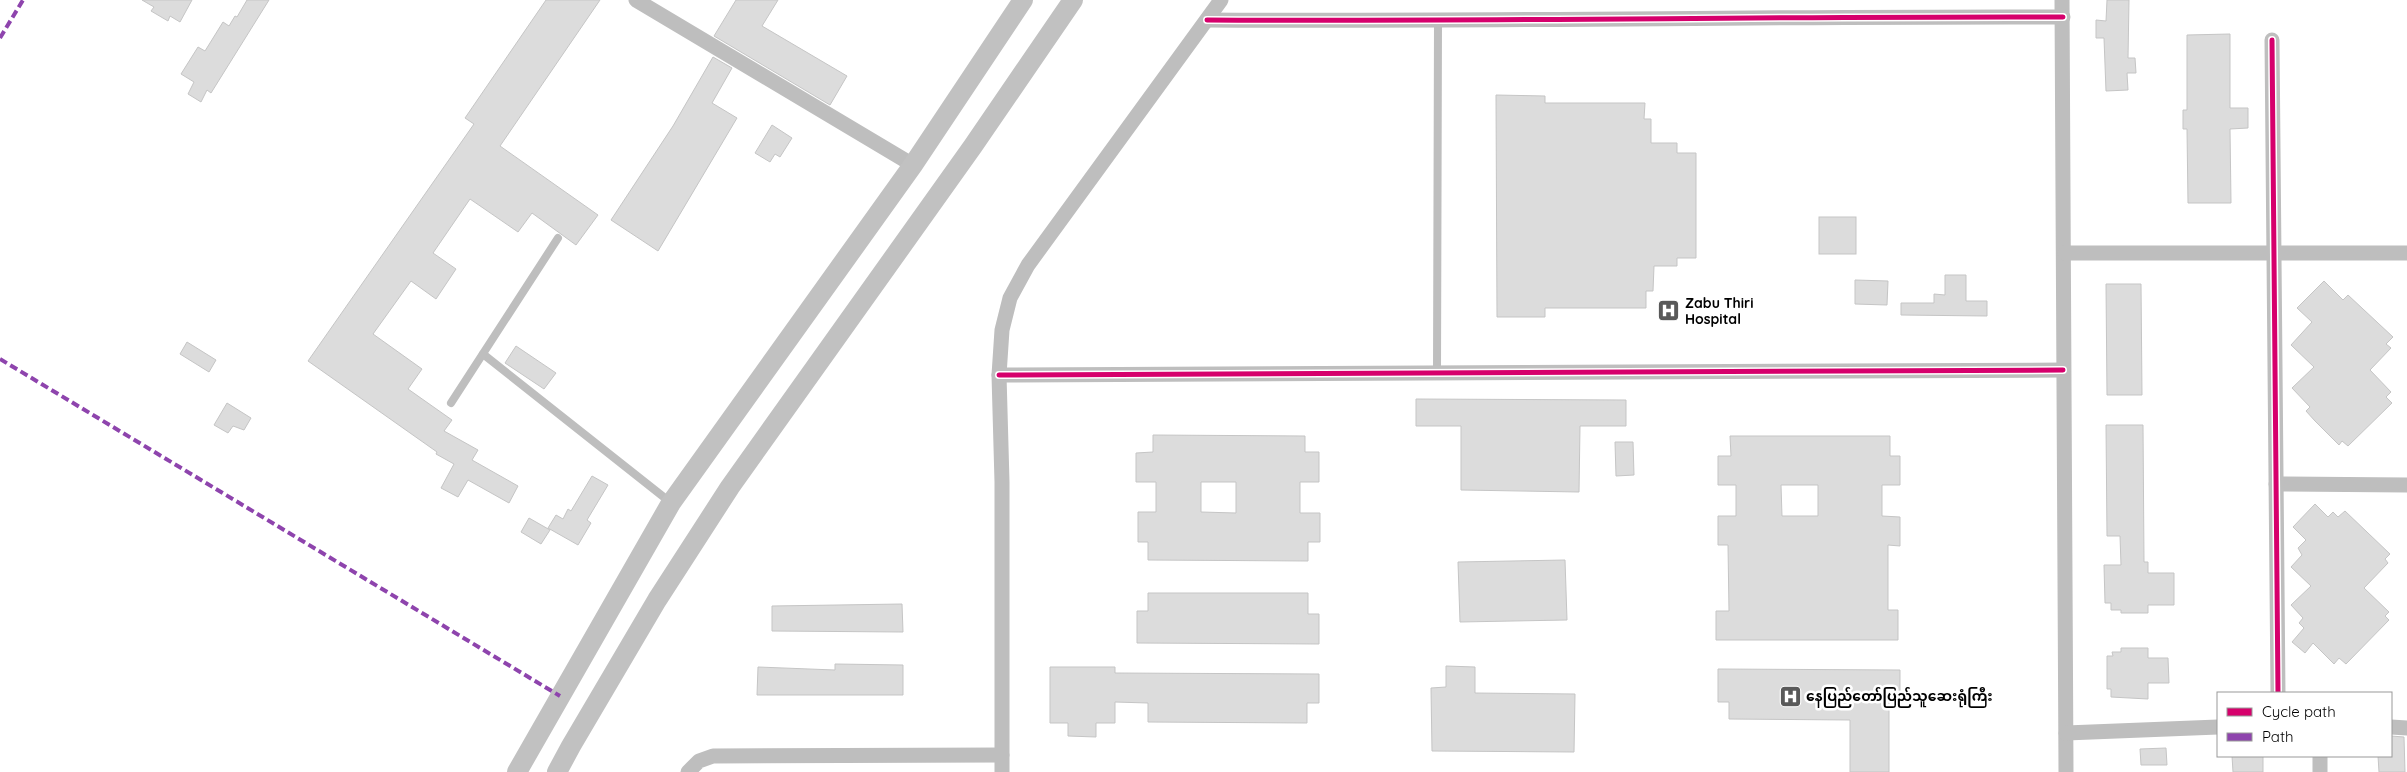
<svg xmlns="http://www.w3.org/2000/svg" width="2407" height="772" viewBox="0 0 2407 772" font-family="Quicksand,'Noto Sans Myanmar',sans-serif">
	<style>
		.building { fill: #dcdcdc; stroke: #c5c5c5; fill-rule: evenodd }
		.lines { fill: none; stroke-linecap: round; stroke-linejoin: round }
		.lane { stroke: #bebebe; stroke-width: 8 }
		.street { stroke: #bebebe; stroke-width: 15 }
		.secondary { stroke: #c1c1c1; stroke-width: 20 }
		.quiet { stroke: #8e44ad; stroke-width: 4; stroke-dasharray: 8 4; stroke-linecap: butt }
		.cycleway-casing { stroke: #fff; stroke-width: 8 }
		.cycleway { stroke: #d6006c; stroke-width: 5 }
		.labels { text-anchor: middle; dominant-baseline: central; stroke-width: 5; stroke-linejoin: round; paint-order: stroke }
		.poi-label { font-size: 14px; font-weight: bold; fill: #000; stroke: #fff; text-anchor: start }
	</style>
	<rect width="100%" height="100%" fill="#fff"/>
	<g class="building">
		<polygon points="142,0 192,0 180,22 170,16 168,21 151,11 154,7"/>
		<polygon points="247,0 269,0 211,93 207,90 201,102 188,94 194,82 181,74 198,47 205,51 223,22 229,26 235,16 237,17"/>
		<polygon points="546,0 600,0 500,146 598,215 576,245 532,213 518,232 470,199 433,253 456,269 436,299 411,281 373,334 422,369 408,389 452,420 444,431 478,450 472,460 518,486 509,503 468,480 458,497 441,488 454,464 436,454 437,452 308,361 474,124 465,118"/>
		<polygon points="736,0 778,0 762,26 847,76 830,105 714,36"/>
		<polygon points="2107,0 2129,0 2128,58 2135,58 2136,73 2127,73 2128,90 2106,91 2104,38 2096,38 2096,20 2106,21"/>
		<polygon points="2230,34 2230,108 2248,108 2248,128 2230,129 2231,203 2188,203 2187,129 2183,129 2183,110 2187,110 2187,35"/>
		<polygon points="713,57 732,68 712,103 737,118 658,251 611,220 673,126"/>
		<polygon points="1496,95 1545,96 1545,103 1645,103 1644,119 1651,119 1651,143 1677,143 1677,153 1696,153 1696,258 1677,258 1677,266 1654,266 1653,291 1646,291 1646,308 1545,308 1545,317 1497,317"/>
		<polygon points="772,125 792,138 780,157 775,154 770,162 755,153"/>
		<rect x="1819" y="217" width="37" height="37"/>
		<polygon points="1945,275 1966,275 1966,301 1987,301 1987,316 1901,315 1901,303 1934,303 1934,294 1945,295"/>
		<polygon points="1855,280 1888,281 1887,305 1855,304"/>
		<polygon points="2324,281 2343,300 2348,295 2393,337 2386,344 2391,348 2370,370 2391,392 2386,397 2392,403 2348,446 2342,441 2339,445 2315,421 2306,411 2310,407 2292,388 2314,367 2291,345 2312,322 2297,308"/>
		<polygon points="2106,284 2141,284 2142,395 2107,395"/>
		<polygon points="187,342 216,360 209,372 180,354"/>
		<polygon points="516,346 556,373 544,389 505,363"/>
		<polygon points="1416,399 1626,400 1626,426 1580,426 1579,492 1461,490 1461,426 1416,426"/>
		<polygon points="227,403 251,418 244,430 233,426 228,433 214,425"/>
		<polygon points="2106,425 2143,425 2144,562 2148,562 2148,573 2174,573 2174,605 2148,605 2148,613 2121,613 2121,610 2111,610 2111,603 2105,603 2104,565 2121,565 2120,536 2107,536"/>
		<path d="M1153,435L1305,436V452H1319V482H1300V513H1320V542H1308V561L1148,560V542H1138V512H1156V482H1136V453L1153,452ZM1201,482H1236V513L1201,512Z"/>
		<path d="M1730,436H1890V456H1900V485H1882V516L1900,517V546L1888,545V610H1898V640H1716V611H1729L1728,545H1718V516H1736V485H1718V456H1731ZM1781,485H1818V516H1782Z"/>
		<polygon points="1615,442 1633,442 1634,475 1616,476"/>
		<polygon points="592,476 608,485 587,520 591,523 578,545 548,528 556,515 563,519 568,509 571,511"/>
		<polygon points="2315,504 2328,517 2333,512 2338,517 2345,511 2390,554 2385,559 2388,563 2364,588 2389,612 2385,616 2389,620 2346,664 2339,658 2334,664 2313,643 2305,653 2292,642 2304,628 2299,623 2303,618 2291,605 2311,586 2291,567 2302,555 2298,548 2306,540 2293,527"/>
		<polygon points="529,518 550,530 541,544 521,532"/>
		<polygon points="1565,560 1567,620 1460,622 1458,562"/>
		<polygon points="1148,593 1308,593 1308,614 1319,614 1319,644 1137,643 1137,611 1148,611"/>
		<polygon points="902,604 903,632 772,631 772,606"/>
		<polygon points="2121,648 2148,648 2148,658 2168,658 2169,683 2148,683 2148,699 2111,697 2111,689 2107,689 2107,656 2113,656 2112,652 2121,652"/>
		<polygon points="835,664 903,665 903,695 757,695 758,667 835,670"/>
		<polygon points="1446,666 1475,667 1475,693 1575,694 1574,752 1432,751 1431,688 1446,687"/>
		<polygon points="1050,667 1115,667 1115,673 1319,674 1319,703 1307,703 1307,723 1148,722 1148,703 1115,702 1115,723 1096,723 1096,737 1068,736 1068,723 1050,723"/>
		<polygon points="1718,669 1900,670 1900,701 1889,701 1889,772 1850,772 1850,720 1729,719 1729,702 1718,702"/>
		<polygon points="2391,736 2404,737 2405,772 2379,772 2378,756 2391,756"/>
		<polygon points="2166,748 2167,765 2141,765 2140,749"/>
		<polygon points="2232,756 2263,756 2263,772 2233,772"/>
	</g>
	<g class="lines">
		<g class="lane">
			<polyline points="483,354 670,502"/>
			<polyline points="1437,373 1438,21"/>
			<polyline points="451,403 558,238"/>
		</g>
		<g class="street">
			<polyline points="636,0 913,165"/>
			<polyline points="2062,0 2066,772"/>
			<path d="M1207,20C1492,22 1778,16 2063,17"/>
			<polyline points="2272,40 2278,693"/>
			<polyline points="2065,253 2407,253"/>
			<polyline points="999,375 2063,370"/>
			<polyline points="2276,484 2407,485"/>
			<polyline points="2391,727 2407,728"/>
			<polyline points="2066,733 2218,727"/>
			<polyline points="2320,756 2320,772"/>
			<polyline points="688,772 699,761 713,756 1002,755"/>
			<polyline points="1002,772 1002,482 999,375 1002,330 1010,298 1028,265 1221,0"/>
		</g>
		<g class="secondary">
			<polyline points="517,772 671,503 913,165 1023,0"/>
			<polyline points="557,772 571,746 657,600 730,487 973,146 1073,0"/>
		</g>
		<g class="quiet">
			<polyline points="0,38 23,0"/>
			<polyline points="0,359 560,696"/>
		</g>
		<defs>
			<g id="cycleway">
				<path d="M1207,20C1492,22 1778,16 2063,17"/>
				<polyline points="2272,40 2278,693"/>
				<polyline points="999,375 2063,370"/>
			</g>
		</defs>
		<use href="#cycleway" class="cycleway-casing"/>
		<use href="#cycleway" class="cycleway"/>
	</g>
	<defs>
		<symbol id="hospital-square" viewBox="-11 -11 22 22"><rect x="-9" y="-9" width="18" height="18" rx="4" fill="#595959" stroke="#fff"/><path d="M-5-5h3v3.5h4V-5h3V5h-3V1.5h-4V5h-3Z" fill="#fff"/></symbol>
	</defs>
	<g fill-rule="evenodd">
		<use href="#hospital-square" x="1656" y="298" width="25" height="25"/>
		<use href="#hospital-square" x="1778" y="684" width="25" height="25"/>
	</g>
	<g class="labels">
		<g class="poi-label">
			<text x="1685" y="303">Zabu Thiri<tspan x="1685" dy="16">Hospital</tspan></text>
			<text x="1806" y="696">နေပြည်တော်ပြည်သူဆေးရုံကြီး</text>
		</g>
	</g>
	<rect x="2217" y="692" width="175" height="65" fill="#ffffff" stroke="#999999"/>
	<rect x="2227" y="708" width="25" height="8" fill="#d6006c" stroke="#999999"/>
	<text x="2262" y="717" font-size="15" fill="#000000">Cycle path</text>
	<rect x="2227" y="733" width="25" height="8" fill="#8e44ad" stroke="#999999"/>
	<text x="2262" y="742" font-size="15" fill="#000000">Path</text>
</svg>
